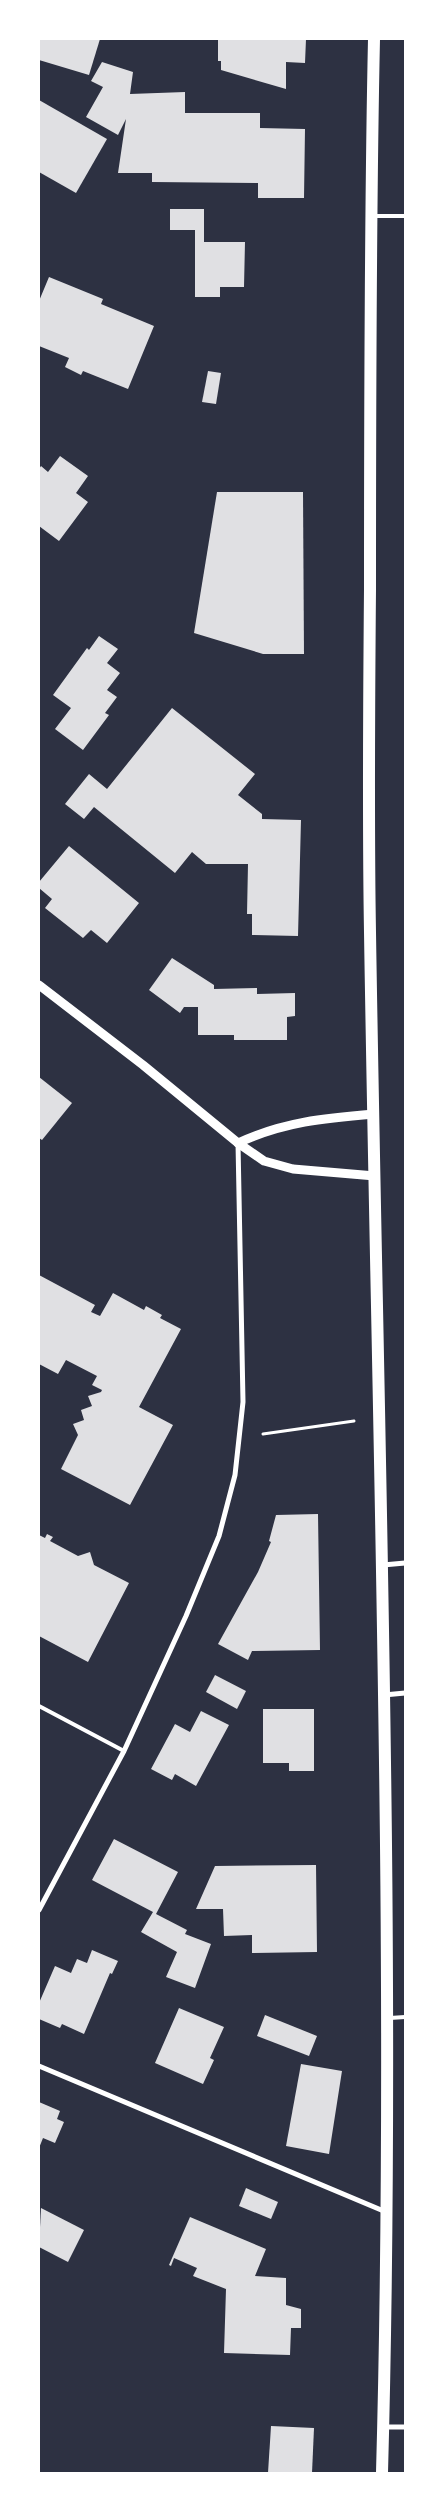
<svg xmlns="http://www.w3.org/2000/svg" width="444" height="2512" viewBox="0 0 444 2512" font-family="'Space Grotesk',sans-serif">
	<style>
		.building { fill: #e0e0e3 }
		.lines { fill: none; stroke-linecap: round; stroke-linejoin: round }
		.path { stroke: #fff; stroke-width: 3 }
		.service { stroke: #fff; stroke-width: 4 }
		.minor { stroke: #fff; stroke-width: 5 }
		.tertiary { stroke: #fff; stroke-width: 9 }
		.primary { stroke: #fff; stroke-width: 12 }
	</style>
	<rect width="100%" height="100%" fill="#2d3142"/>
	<g class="building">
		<polygon points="39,39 100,39 89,75 39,60"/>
		<polygon points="218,39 306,39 305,63 286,62 286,89 221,70 221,61 218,61"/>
		<polygon points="102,62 133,72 130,94 185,92 185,113 260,113 260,128 305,129 304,198 258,198 258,183 152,182 152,173 118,173 126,119 118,135 86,117 103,87 91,81"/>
		<polygon points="39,100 107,139 76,193 39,172"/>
		<polygon points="170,209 204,209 204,242 245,242 244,287 220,287 220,297 195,297 195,230 170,230"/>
		<polygon points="49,277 103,299 101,304 154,326 128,389 83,371 81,375 65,367 69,358 39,346 39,301"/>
		<polygon points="208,371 221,373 216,404 202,402"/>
		<polygon points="60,456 88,476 76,493 88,502 59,541 39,526 39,469 41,466 48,472"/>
		<polygon points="217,492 303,492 304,654 263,654 194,633"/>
		<polygon points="99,636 118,649 107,663 120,673 107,690 117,697 105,713 109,715 83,750 55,729 71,708 53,695 87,648 89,650"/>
		<polygon points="172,708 255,774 238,795 262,814 262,819 301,820 298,936 252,935 252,914 247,914 248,864 206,864 192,852 175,873 94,807 84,819 65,804 89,774 107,789"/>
		<polygon points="69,846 139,903 107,943 91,930 83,938 45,908 52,899 39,888 39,882"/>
		<polygon points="172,958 214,985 214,989 257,988 257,994 295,993 295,1016 287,1017 287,1040 234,1040 234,1035 198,1035 198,1007 184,1007 180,1013 149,990"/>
		<polygon points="39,1077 72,1103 42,1140 39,1138"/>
		<polygon points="39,1275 95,1305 91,1312 100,1316 113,1293 144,1310 146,1306 162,1315 160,1318 181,1329 139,1407 173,1425 130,1505 61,1469 78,1435 73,1424 84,1420 81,1410 92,1406 88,1396 101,1392 102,1390 92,1385 97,1376 66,1360 58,1374 39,1364"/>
		<polygon points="318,1514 320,1650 252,1651 248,1660 218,1644 258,1572 271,1542 269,1541 276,1515"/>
		<polygon points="47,1534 53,1537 50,1541 78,1556 90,1552 94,1565 129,1583 88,1662 39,1636 39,1535 45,1538"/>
		<polygon points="215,1675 246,1691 237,1709 206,1692"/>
		<polygon points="263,1709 314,1709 314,1771 289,1771 289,1763 263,1763"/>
		<polygon points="201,1711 229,1725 196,1786 175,1774 172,1780 151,1769 175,1724 190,1732"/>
		<polygon points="114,1839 178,1872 156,1914 187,1930 185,1934 211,1944 195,1988 166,1977 177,1952 141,1932 153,1912 92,1880"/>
		<polygon points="316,1865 317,1952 252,1953 252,1935 224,1936 223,1909 196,1909 215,1866"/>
		<polygon points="92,1950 118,1961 112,1974 110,1973 84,2034 62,2024 60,2028 39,2019 39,2003 55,1966 71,1973 77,1959 87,1963"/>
		<polygon points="179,2008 224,2027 210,2058 214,2060 203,2084 155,2063"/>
		<polygon points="265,2015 317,2036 309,2056 257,2036"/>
		<polygon points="301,2064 342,2071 329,2154 286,2146"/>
		<polygon points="39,2102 60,2111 57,2119 64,2122 55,2143 43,2138 39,2148"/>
		<polygon points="246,2188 278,2202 271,2219 239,2206"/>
		<polygon points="41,2208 84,2230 68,2262 39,2247"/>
		<polygon points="190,2217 266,2249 255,2276 286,2278 286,2305 301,2309 301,2328 291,2328 290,2355 224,2353 226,2289 193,2276 197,2268 174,2258 171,2266 169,2265"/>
		<polygon points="271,2426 314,2428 312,2473 268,2473"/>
	</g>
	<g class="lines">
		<polyline class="path" points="263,1434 354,1421"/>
		<g class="service">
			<polyline points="373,216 405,216"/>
			<polyline points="39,1706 124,1751"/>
			<polyline points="390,2018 405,2017"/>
		</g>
		<g class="minor">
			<polyline points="383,1565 405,1563"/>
			<polyline points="384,1695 405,1693"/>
			<polyline points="39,1910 124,1751 186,1616 219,1536 235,1475 243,1402 238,1143"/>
			<polyline points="39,2066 386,2212"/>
			<polyline points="384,2427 405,2427"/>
		</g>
		<g class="tertiary">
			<polyline points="39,985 143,1065 238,1143 264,1161 293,1169 375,1176"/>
			<path d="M238,1143C283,1122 325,1118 374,1114"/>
		</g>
		<path class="primary" d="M374,39C370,222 370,406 370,589C369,703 368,818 370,932C378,1446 396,1959 382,2473"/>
	</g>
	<rect width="444" height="2512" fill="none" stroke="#ffffff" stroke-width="80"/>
</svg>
